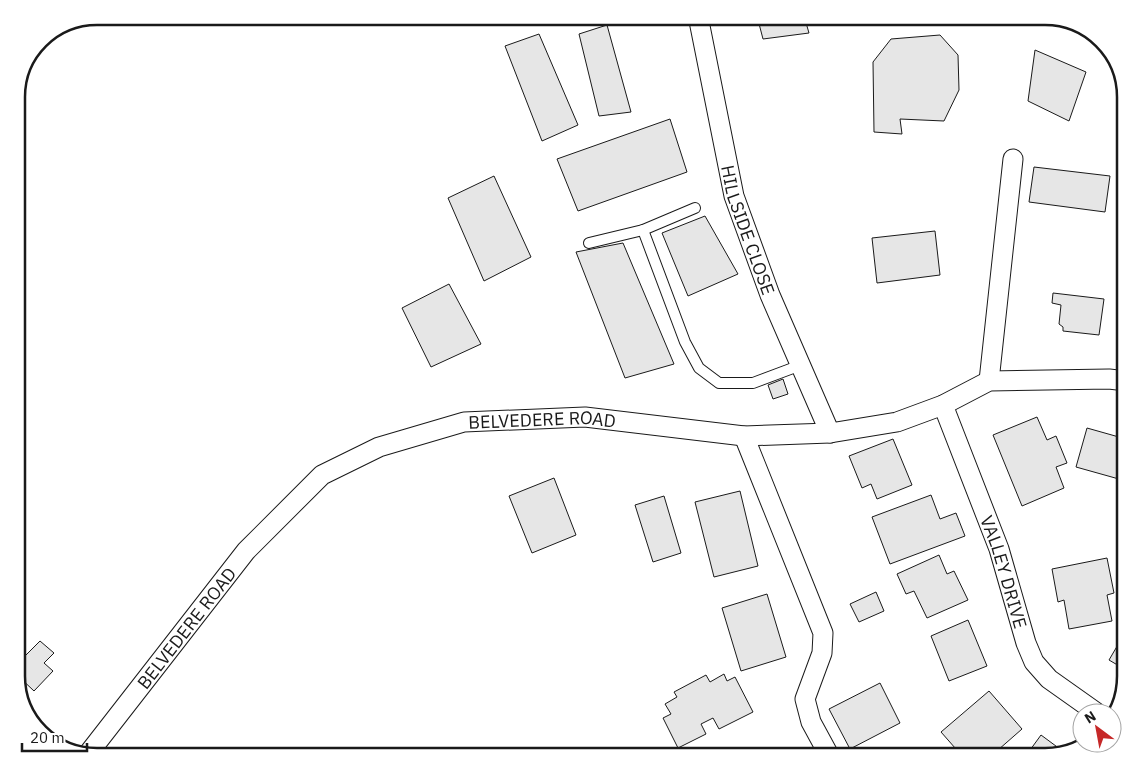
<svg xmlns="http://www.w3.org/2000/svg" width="1142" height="773" viewBox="0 0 1142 773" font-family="'IBM Plex Sans',sans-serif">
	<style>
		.building { fill: #e6e6e6; stroke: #1a1a1a }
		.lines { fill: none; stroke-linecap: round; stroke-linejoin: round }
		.service-casing { stroke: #1a1a1a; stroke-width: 12 }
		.minor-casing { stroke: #1a1a1a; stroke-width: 21 }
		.service { stroke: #fff; stroke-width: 10 }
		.minor { stroke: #fff; stroke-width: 19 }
		.labels { text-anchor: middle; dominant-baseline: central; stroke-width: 4; stroke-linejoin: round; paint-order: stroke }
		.street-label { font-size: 18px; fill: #1a1a1a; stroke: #fff }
		.rim { fill: none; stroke: #1a1a1a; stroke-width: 2.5 }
	</style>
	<rect width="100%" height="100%" fill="#fff"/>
	<g class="building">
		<polygon points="757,16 804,16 809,33 763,39"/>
		<polygon points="607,25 631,112 599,116 579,34"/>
		<polygon points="539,34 578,125 542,141 505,46"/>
		<polygon points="940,35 958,55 959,90 944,121 900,119 902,134 874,132 873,62 891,39"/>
		<polygon points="1035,50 1086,72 1069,121 1028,101"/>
		<polygon points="670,119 687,172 578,211 557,159"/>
		<polygon points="1034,167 1110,176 1105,212 1029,202"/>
		<polygon points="494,176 531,257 484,281 448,198"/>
		<polygon points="705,216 738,274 688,296 662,233"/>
		<polygon points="935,231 940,275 877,283 872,238"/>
		<polygon points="623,243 674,364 625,378 576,252"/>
		<polygon points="449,284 481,344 431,367 402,308"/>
		<polygon points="1053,293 1104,299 1099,335 1063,331 1063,327 1059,324 1061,305 1052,303"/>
		<polygon points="783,379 788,394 773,399 768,385"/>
		<polygon points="1037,417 1047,440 1056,436 1067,463 1056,467 1064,488 1022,506 993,435"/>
		<polygon points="1087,428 1126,439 1126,481 1076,467"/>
		<polygon points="893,439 912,485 877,499 871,484 862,488 849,456"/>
		<polygon points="554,478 576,535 532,553 509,496"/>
		<polygon points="740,491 758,566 714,577 695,502"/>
		<polygon points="931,495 940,519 956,513 965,536 890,564 872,517"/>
		<polygon points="664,496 681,553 653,562 635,505"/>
		<polygon points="939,555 947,574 954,571 968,600 927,618 914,591 906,594 897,574"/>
		<polygon points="1107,558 1114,593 1107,595 1112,621 1069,629 1064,600 1058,602 1052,569"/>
		<polygon points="876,592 884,611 859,622 850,604"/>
		<polygon points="767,594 786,657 741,671 722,608"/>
		<polygon points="968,620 987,666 949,681 931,636"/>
		<polygon points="1126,631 1126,670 1109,660"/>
		<polygon points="40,641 54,653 44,663 53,671 34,691 16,674 16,665"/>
		<polygon points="724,674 727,681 735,677 753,712 719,729 713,718 701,724 706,734 678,748 663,718 671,714 665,704 677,697 674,692 706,675 710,682"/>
		<polygon points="880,683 900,723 850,749 829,709"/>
		<polygon points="989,691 1022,729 990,757 963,757 941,732"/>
		<polygon points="1041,735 1064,752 1045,757 1025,757"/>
	</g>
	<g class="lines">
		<defs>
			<g id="service">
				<polyline points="643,230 685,342 699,368 719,383 753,383 801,365"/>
				<polyline points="589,243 643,230 695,208"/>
			</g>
			<g id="minor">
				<path id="s1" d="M698,16L734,196L770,295L830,433"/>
				<polyline points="989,381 1013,159"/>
				<path id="s2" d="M943,405L999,549L1026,643L1034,662L1049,679L1097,713"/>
				<polyline points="744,436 823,633 822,653 805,699 811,722 830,757"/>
				<path id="s3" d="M88,754L246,551L322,475L379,447L464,422L585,417L744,436L830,433L897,422L943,405L989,381L1109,379L1126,381"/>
			</g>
		</defs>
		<use href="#service" class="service-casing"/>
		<use href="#minor" class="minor-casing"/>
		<use href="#service" class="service"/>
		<use href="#minor" class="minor"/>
	</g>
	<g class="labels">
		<g class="street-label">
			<text stroke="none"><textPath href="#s1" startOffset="220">HILLSIDE CLOSE</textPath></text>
			<text stroke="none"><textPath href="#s3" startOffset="595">BELVEDERE ROAD</textPath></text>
			<text stroke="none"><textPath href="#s2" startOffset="178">VALLEY DRIVE</textPath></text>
			<text stroke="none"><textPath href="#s3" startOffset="160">BELVEDERE ROAD</textPath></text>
		</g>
	</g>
	<path d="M0 0H1142V773H0ZM97 25H1045A72 72 0 0 1 1117 97V676A72 72 0 0 1 1045 748H97A72 72 0 0 1 25 676V97A72 72 0 0 1 97 25Z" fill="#fff" fill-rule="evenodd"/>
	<path class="rim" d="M97 25H1045A72 72 0 0 1 1117 97V676A72 72 0 0 1 1045 748H97A72 72 0 0 1 25 676V97A72 72 0 0 1 97 25Z"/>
	<g transform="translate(1097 728) rotate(328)"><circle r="24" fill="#ffffff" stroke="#a3a3a3"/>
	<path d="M0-4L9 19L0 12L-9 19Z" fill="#c62828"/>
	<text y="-8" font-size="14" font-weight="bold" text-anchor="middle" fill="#1a1a1a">N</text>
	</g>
	<path d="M22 743v8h65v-8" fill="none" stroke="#1a1a1a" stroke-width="2.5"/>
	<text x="30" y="743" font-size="15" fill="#1a1a1a" stroke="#ffffff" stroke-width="4" paint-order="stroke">20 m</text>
</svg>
